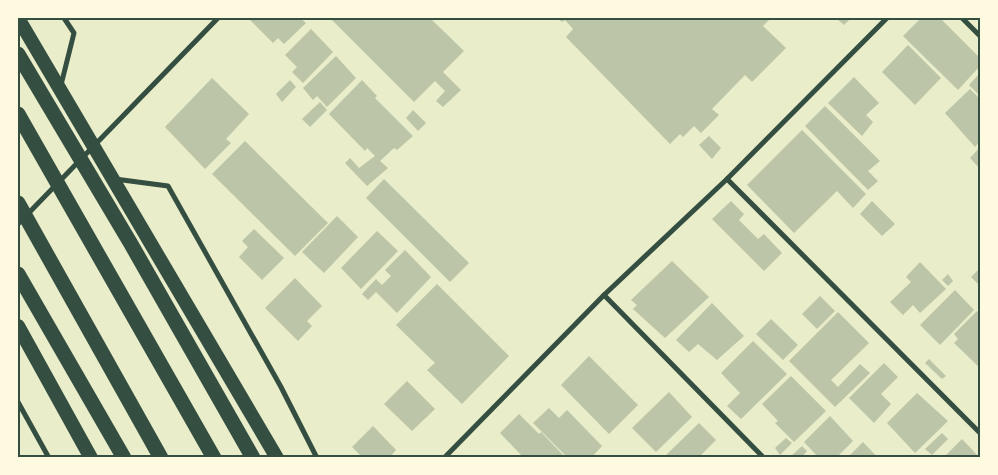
<svg xmlns="http://www.w3.org/2000/svg" width="998" height="475" viewBox="0 0 998 475" font-family="Manrope,sans-serif">
	<style>
		.building { fill: #bcc5a7 }
		.lines { fill: none; stroke-linecap: round; stroke-linejoin: round }
		.minor { stroke: #344e41; stroke-width: 5 }
		.trunk { stroke: #344e41; stroke-width: 14 }
		.motorway { stroke: #344e41; stroke-width: 15 }
		.neatline { fill: none; stroke: #344e41; stroke-width: 2 }
	</style>
	<rect width="100%" height="100%" fill="#e9edc9"/>
	<g class="building">
		<polygon points="248,18 300,18 306,23 284,44 278,38 273,43"/>
		<polygon points="330,18 430,18 464,51 443,72 461,90 443,107 436,101 445,91 435,81 414,102"/>
		<polygon points="557,18 771,18 763,26 786,48 752,82 745,75 712,109 719,115 701,133 694,126 683,137 680,134 670,144 566,37 573,29 565,20 562,22"/>
		<polygon points="836,18 851,18 844,25"/>
		<polygon points="921,18 940,18 980,58 980,66 958,90 903,36"/>
		<polygon points="311,29 333,52 303,83 292,72 297,67 285,55"/>
		<polygon points="908,45 941,78 915,105 882,72"/>
		<polygon points="336,56 356,78 327,107 317,96 313,100 303,88"/>
		<polygon points="980,73 980,96 969,85"/>
		<polygon points="854,77 879,103 866,115 873,122 862,136 828,103"/>
		<polygon points="212,78 249,114 226,139 231,143 205,169 165,127"/>
		<polygon points="290,80 296,87 282,102 276,94"/>
		<polygon points="362,80 377,96 375,98 413,136 397,150 394,148 380,161 388,168 367,186 345,163 350,158 359,168 375,156 367,148 365,151 329,114"/>
		<polygon points="970,89 980,99 980,141 975,147 945,113"/>
		<polygon points="320,102 327,110 310,127 302,119"/>
		<polygon points="825,106 880,161 868,171 878,181 868,190 805,126"/>
		<polygon points="413,110 426,123 418,131 406,118"/>
		<polygon points="802,130 866,194 853,208 837,191 794,233 747,185"/>
		<polygon points="709,136 721,148 712,159 699,145"/>
		<polygon points="245,141 328,223 295,256 212,174"/>
		<polygon points="980,147 980,169 970,158"/>
		<polygon points="384,179 469,263 450,282 366,198"/>
		<polygon points="731,201 744,214 739,220 758,239 764,234 782,253 764,271 712,219"/>
		<polygon points="872,201 895,224 882,236 860,214"/>
		<polygon points="337,216 358,237 324,273 302,252"/>
		<polygon points="254,229 284,258 262,280 239,257 248,247 242,241"/>
		<polygon points="377,231 398,251 361,289 341,268"/>
		<polygon points="405,250 431,277 397,313 376,292 368,300 362,294 376,279 382,285 391,276 385,270"/>
		<polygon points="672,261 709,297 665,338 633,309 637,305 631,300"/>
		<polygon points="920,262 946,289 920,313 913,305 903,315 890,302 911,282 906,277"/>
		<polygon points="980,268 980,286 971,277"/>
		<polygon points="948,274 953,281 948,286 942,280"/>
		<polygon points="295,278 322,306 307,321 312,326 298,341 265,308"/>
		<polygon points="437,284 509,356 462,404 427,370 435,363 396,325"/>
		<polygon points="955,290 974,310 940,345 920,325"/>
		<polygon points="820,296 835,311 817,329 802,314"/>
		<polygon points="712,303 744,336 717,360 698,344 689,352 676,340"/>
		<polygon points="977,311 980,315 979,367 954,343 958,339 954,334"/>
		<polygon points="838,312 869,343 831,380 838,387 860,364 870,373 835,407 789,361"/>
		<polygon points="771,319 798,345 783,360 756,334"/>
		<polygon points="753,341 787,374 741,419 727,406 740,393 721,373"/>
		<polygon points="589,356 638,405 609,434 561,385"/>
		<polygon points="929,359 946,376 942,379 925,363"/>
		<polygon points="884,363 898,377 881,394 891,404 874,423 849,398"/>
		<polygon points="791,376 826,411 794,442 775,423 778,421 762,404"/>
		<polygon points="407,381 435,409 412,431 384,404"/>
		<polygon points="669,392 692,417 656,452 632,428"/>
		<polygon points="917,393 948,421 915,453 887,423"/>
		<polygon points="549,408 559,418 567,410 602,446 591,458 568,458 533,423"/>
		<polygon points="519,414 539,434 541,432 566,458 524,458 500,433"/>
		<polygon points="830,416 853,441 836,458 819,458 804,442"/>
		<polygon points="699,423 716,440 698,458 663,458"/>
		<polygon points="373,426 396,450 389,458 363,458 352,447"/>
		<polygon points="942,433 948,439 932,455 925,449"/>
		<polygon points="786,438 792,443 780,455 775,448"/>
		<polygon points="962,439 980,458 943,458"/>
		<polygon points="863,442 878,458 847,458"/>
		<polygon points="802,446 807,451 801,458 789,458"/>
	</g>
	<g class="lines">
		<g class="minor">
			<polyline points="962,18 980,36"/>
			<polyline points="61,85 74,33 64,18"/>
			<polyline points="115,179 168,186 281,387 317,458"/>
			<polyline points="727,179 980,433"/>
			<polyline points="18,224 218,18"/>
			<polyline points="604,295 764,458"/>
			<polyline points="18,402 49,458"/>
			<polyline points="444,458 604,295 727,179 887,18"/>
		</g>
		<g class="trunk">
			<polyline points="18,18 277,458"/>
			<polyline points="18,326 91,458"/>
		</g>
		<g class="motorway">
			<polyline points="18,54 131,244 253,458"/>
			<polyline points="18,114 214,458"/>
			<polyline points="18,203 161,458"/>
			<polyline points="18,274 124,458"/>
		</g>
	</g>
	<rect width="998" height="475" fill="none" stroke="#fefae0" stroke-width="38"/>
	<rect x="19" y="19" width="960" height="437" class="neatline"/>
</svg>
